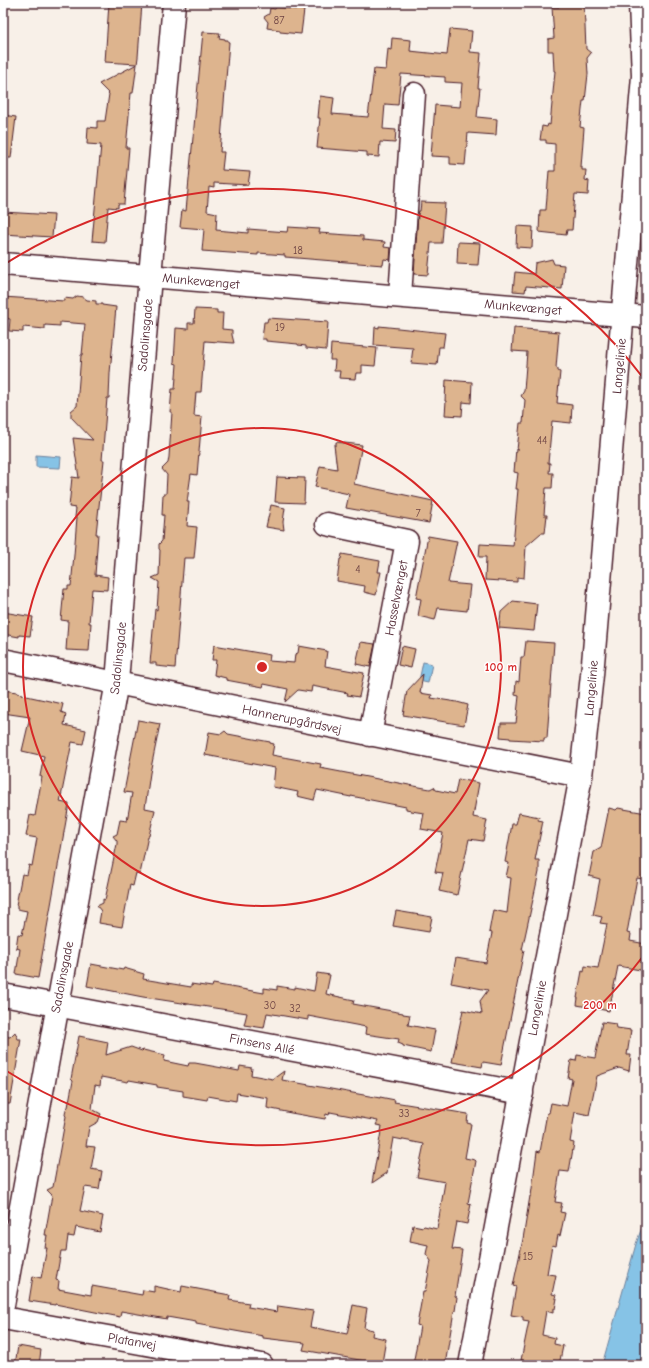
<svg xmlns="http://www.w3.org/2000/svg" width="649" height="1368" viewBox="0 0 649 1368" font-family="'Comic Neue',sans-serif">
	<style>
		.water { fill: #86c3e6; stroke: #6e819b }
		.building { fill: #ddb48e; stroke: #4a1f2b }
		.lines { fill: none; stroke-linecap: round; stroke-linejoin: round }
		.minor-casing { stroke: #4a1f2b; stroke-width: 25 }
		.minor { stroke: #fff; stroke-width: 22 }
		.ring { fill: none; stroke: #d62828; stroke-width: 2 }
		.labels { text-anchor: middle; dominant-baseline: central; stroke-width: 3; stroke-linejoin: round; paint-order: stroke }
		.number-label { font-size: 11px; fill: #6f4444 }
		.street-label { font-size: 13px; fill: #4a1f2b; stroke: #fff }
		.centre { fill: #d62828; stroke: #fff; stroke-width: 2 }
		.ring-label { font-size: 12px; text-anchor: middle; font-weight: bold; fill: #d62828; stroke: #fff; stroke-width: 3; stroke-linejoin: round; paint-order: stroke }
	</style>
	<rect width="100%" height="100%" fill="#f8f0e8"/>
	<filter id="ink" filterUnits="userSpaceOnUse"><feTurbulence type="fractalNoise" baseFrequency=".025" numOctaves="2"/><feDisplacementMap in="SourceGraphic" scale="8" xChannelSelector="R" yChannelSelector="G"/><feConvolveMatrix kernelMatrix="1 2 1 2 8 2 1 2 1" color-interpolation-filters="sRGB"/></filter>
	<g filter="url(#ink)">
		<g class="water">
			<polygon points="36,455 61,457 60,468 36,467"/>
			<polygon points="423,662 432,664 428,683 419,681"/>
			<polygon points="646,1216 646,1365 602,1365 636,1244"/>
		</g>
		<g class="building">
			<polygon points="109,3 142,3 138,57 133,93 131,93 126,148 129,148 124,204 118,204 118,208 108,207 105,242 92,241 101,145 87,144 88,127 97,128 97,121 105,121 109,94 99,84 137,64 105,62"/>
			<polygon points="567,3 584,3 586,49 591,53 587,58 588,74 585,101 583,101 580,127 584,128 581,167 582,167 582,170 586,170 585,180 589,181 588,195 575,194 572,230 567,230 566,235 539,232 540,210 546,210 546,209 549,171 555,171 555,144 546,143 546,140 540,140 542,126 547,127 548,124 550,125 555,71 554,71 553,51 548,51 548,39 554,38 552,7 559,7 559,5 567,5"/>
			<polygon points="276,7 304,10 301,34 280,32 280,30 267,28 268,22 264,17 269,14 270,8 275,9"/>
			<polygon points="450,29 472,31 470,52 481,53 478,88 480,88 477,117 497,119 496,135 468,133 465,165 450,164 450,157 431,156 435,105 460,107 462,83 445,82 445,77 401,74 398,105 385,104 383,129 396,130 395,143 380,142 379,157 367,156 367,152 317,148 320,118 318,118 320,96 334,98 332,114 368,117 374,69 386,70 388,49 391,50 392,38 411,40 410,51 447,55"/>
			<polygon points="203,32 220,33 219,38 225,39 225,40 228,40 228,42 229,42 220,152 224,152 222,170 250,172 248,185 214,183 214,188 209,187 207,211 217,213 216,230 248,233 248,229 287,232 288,227 320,229 319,233 363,236 363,240 385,242 384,247 391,248 390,260 384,259 383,265 285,257 285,255 258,253 258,255 202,251 204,229 180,227 182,210 186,211"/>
			<polygon points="3,115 16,117 11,158 3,158"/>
			<polygon points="421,202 445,203 442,243 431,243 428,275 414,274 418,214 419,211 420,211"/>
			<polygon points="3,212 54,215 52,237 3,234"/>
			<polygon points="517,226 533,227 532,248 516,247"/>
			<polygon points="458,242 480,243 478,265 457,264"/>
			<polygon points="552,259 554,264 564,265 562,289 526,286 525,292 513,291 515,272 534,274 535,263"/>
			<polygon points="77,296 83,297 87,300 96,301 96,304 102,304 102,305 116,307 110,373 109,398 107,398 103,448 102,460 104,460 96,534 98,534 95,575 108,577 107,590 92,589 89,623 91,623 89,651 66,650 68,621 61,620 64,589 68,589 68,586 71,586 74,555 77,517 75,517 76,508 69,507 72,477 79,478 73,438 93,440 71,417 71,411 77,406 81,355 82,355 85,324 60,322 60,326 45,325 45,329 23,327 23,332 9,331 10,319 3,318 3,297 64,301 64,298 73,299"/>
			<polygon points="195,309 217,310 217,313 223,313 222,329 232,330 232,335 234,343 205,341 201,392 196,392 194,416 202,417 197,475 191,474 187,502 189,502 187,526 197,527 194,558 184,558 175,668 156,666 156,663 150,663 155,609 157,610 159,582 152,578 159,575 160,550 159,549 159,544 162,541 164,515 162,515 163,494 166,494 167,475 162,469 168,463 169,457 172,412 170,412 172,389 175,389 177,364 174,363 176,328 188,329 188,323 194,323"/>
			<polygon points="268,318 328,322 326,350 306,348 306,346 298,345 298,344 266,341 266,339 262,339 264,322 267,322"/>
			<polygon points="379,326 445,333 443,347 439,347 437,365 411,363 413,348 374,345 375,327 379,328"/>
			<polygon points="514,328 559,332 556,368 558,369 558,371 560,372 557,403 572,405 571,423 552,421 548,463 550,463 549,473 553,473 552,488 546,488 544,515 547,515 545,533 541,533 526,546 524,578 517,577 517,582 485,580 486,557 479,557 480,544 513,546 518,489 516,489 518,473 514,472 516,449 517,450 520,423 523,423 525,400 521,396 524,391 527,352 512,351"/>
			<polygon points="331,344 377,348 375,366 362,365 362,373 356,373 355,379 339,378 340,371 334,371 335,360 330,360"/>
			<polygon points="446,380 472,382 471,403 463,402 462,416 445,415 446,401 445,401"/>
			<polygon points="336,442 362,445 354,484 433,501 429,523 346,508 349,494 315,487 320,466 337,469 334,445 336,445"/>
			<polygon points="277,477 305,478 304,503 275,502"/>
			<polygon points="271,505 285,508 283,522 284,530 266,527"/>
			<polygon points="428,536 457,541 448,583 470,585 467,611 438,608 435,620 418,616 421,599 416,598"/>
			<polygon points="342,554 380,561 378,572 381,572 376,595 364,592 365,586 337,581 340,559 341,559"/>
			<polygon points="513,601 537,604 534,631 499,628 501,612"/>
			<polygon points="3,612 33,617 30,636 19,635 19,637 3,634"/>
			<polygon points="526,641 554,643 547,738 544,738 544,741 510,739 510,738 500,737 501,723 516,723 519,696 515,695 516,681 519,682 521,657 524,657"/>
			<polygon points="361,642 375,644 370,667 356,664"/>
			<polygon points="214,645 270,655 269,661 294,663 295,654 298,653 299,646 327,651 325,666 364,673 359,697 347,695 348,693 312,686 311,692 298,690 285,702 288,689 264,684 263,687 226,680 226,678 214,675 216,660 212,660"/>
			<polygon points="402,646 415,649 411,668 398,665"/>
			<polygon points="423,674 420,693 432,695 431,698 457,702 468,705 464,725 403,715 407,691"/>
			<polygon points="3,690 17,692 17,693 22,694 22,695 63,704 61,712 66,714 64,725 86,730 83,744 72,742 60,802 69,804 38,978 16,974 20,949 16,948 18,934 22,935 27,911 17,909 17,905 16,905 22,874 27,875 29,865 32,866 37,838 26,836 30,815 35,816 42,777 40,776 44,756 22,751 30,717 3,713"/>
			<polygon points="138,720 160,724 150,773 145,808 155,810 149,836 148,836 140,874 136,873 133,886 130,885 122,927 99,923 101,911 97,906 103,903 103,899 105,900 117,844 117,841 113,836 117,834 120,820 127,821 132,793 124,792"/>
			<polygon points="225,731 228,734 270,742 270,743 274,744 272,755 321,764 320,768 430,789 434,787 436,790 455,794 458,779 479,783 473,817 487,820 483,841 469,839 457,895 439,891 443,873 435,872 443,833 421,829 424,813 411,811 411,810 406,809 406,807 351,796 351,797 317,790 314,800 297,796 298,792 273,787 275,768 205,755 209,732 221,734"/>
			<polygon points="609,808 616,810 618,808 646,813 646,859 642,879 637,878 627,933 631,934 630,941 646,944 646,971 618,966 609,1011 577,1005 578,998 577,998 582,971 584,972 585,966 598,968 607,924 600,923 602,917 593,915 600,879 589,876 594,852 601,848"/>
			<polygon points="519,813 539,817 538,820 543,821 535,860 539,860 539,872 522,950 524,950 501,1065 483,1062 482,1067 452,1062 463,1010 482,1014 480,1001 488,990 451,983 456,958 486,963 492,933 489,932 493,910 507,913 511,878 506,877 509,863 505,862 512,824 516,824"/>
			<polygon points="396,911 432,917 429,932 393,926"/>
			<polygon points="91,964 123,970 124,968 144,974 143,979 191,987 191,984 212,987 213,984 264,993 264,988 277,990 277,986 295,989 295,987 314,991 317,973 330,975 326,994 354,1000 353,1004 403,1013 403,1014 410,1015 408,1025 435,1030 431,1052 403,1046 403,1045 398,1043 399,1039 365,1034 366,1027 308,1016 308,1020 267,1013 264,1028 244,1025 247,1013 143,997 87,986"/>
			<polygon points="602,1022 616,1024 617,1028 631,1030 627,1055 631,1055 629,1071 619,1068 597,1076 589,1115 575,1112 570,1142 574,1143 569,1172 560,1171 555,1202 562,1203 560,1212 565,1213 560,1236 558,1235 556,1246 552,1245 547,1274 556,1275 552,1294 556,1295 555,1298 557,1298 555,1309 553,1309 553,1313 546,1311 542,1335 555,1338 554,1344 563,1346 559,1365 545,1365 521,1360 529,1321 523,1320 523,1317 511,1315 516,1287 513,1286 523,1239 530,1196 531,1196 537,1151 540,1152 547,1113 549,1113 551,1103 567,1106 572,1079 568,1078 571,1060 576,1061 577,1055 595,1058"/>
			<polygon points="15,1032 18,1039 21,1039 10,1104 3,1104 3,1036 10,1037"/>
			<polygon points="79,1036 108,1042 106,1055 131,1047 142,1051 143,1050 165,1055 164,1061 188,1066 189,1063 195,1063 239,1071 240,1066 252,1068 251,1075 273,1079 284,1071 282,1080 380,1098 380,1097 395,1100 394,1102 468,1114 467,1123 471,1124 465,1158 475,1160 476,1161 468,1203 471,1204 467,1224 457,1222 452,1249 462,1250 455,1296 457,1297 455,1311 454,1311 445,1365 413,1365 420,1326 417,1325 423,1292 425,1292 431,1261 426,1254 428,1245 410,1241 413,1225 423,1227 424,1226 437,1229 445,1182 417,1177 424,1144 393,1138 387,1173 372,1183 382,1126 376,1125 378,1121 330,1112 329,1115 326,1114 325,1119 291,1113 267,1108 268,1098 237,1093 236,1101 208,1096 207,1100 183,1096 183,1091 157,1087 157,1085 129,1080 128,1082 101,1077 100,1086 95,1085 92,1109 101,1114 98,1122 89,1127 86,1146 95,1147 91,1169 102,1171 99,1189 85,1187 80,1211 103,1216 100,1232 76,1227 74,1237 68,1236 66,1251 61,1251 56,1280 59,1281 58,1289 91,1295 92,1286 142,1295 143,1290 154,1292 154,1286 181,1292 182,1286 230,1295 229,1300 249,1303 248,1307 277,1312 278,1306 313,1311 310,1327 347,1334 353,1305 367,1308 364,1328 373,1330 372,1336 386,1339 382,1363 371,1361 371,1362 303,1350 305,1343 263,1338 263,1336 196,1324 196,1322 167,1317 167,1319 121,1311 120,1317 55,1304 55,1305 29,1301 33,1276 41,1278 47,1248 45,1248 47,1235 45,1235 52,1195 47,1190 53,1187 66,1116 65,1115 66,1109 68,1107 73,1081 71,1079"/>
			<polygon points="18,1346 41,1350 39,1365 15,1365"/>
		</g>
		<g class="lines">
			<defs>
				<g id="minor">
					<polyline points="3,264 646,317"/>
					<polyline points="400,296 414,94"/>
					<polyline points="327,524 407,541 370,735"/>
					<path d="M3,660C196,698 388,739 581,776"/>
					<polyline points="3,995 522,1093"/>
					<polyline points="3,1305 117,682 150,276 174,3"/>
					<polyline points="3,1318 262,1365"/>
					<polyline points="470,1365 581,776 592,675 643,76 640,3"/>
				</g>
			</defs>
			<use href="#minor" class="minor-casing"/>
			<use href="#minor" class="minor"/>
		</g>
	</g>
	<g class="ring">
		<circle cx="262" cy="667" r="239"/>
		<path d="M644 955A478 478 0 0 1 5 1070M5 264A478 478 0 0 1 644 379"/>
	</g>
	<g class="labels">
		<g class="number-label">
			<text x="279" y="20">87</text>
			<text x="298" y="250">18</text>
			<text x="280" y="327">19</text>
			<text x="542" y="440">44</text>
			<text x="418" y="513">7</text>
			<text x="358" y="569">4</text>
			<text x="270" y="1005">30</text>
			<text x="295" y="1008">32</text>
			<text x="404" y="1113">33</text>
			<text x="528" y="1256">15</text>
		</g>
		<g class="street-label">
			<text transform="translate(201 281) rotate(5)">Munkevænget</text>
			<text transform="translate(523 307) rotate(5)">Munkevænget</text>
			<text transform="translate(145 335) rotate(-85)">Sadolinsgade</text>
			<text transform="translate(619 366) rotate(-85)">Langelinie</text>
			<text transform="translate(396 598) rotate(-79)">Hasselvænget</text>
			<text transform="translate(118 658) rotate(-84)">Sadolinsgade</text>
			<text transform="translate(591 688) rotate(-85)">Langelinie</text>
			<text transform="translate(292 719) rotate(12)">Hannerupgårdsvej</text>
			<text transform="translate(62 977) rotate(-79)">Sadolinsgade</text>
			<text transform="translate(537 1008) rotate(-80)">Langelinie</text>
			<text transform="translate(262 1044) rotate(11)">Finsens Allé</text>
			<text transform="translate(132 1341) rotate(10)">Platanvej</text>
		</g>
	</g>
	<circle cx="262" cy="667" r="6" class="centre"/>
	<g class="ring-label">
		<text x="501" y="671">100 m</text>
		<text x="600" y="1009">200 m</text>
	</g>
	<rect width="649" height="1368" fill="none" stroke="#fff" stroke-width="16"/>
	<rect x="8" y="8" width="633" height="1352" fill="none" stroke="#4a1f2b" stroke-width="1.5" filter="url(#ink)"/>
</svg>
